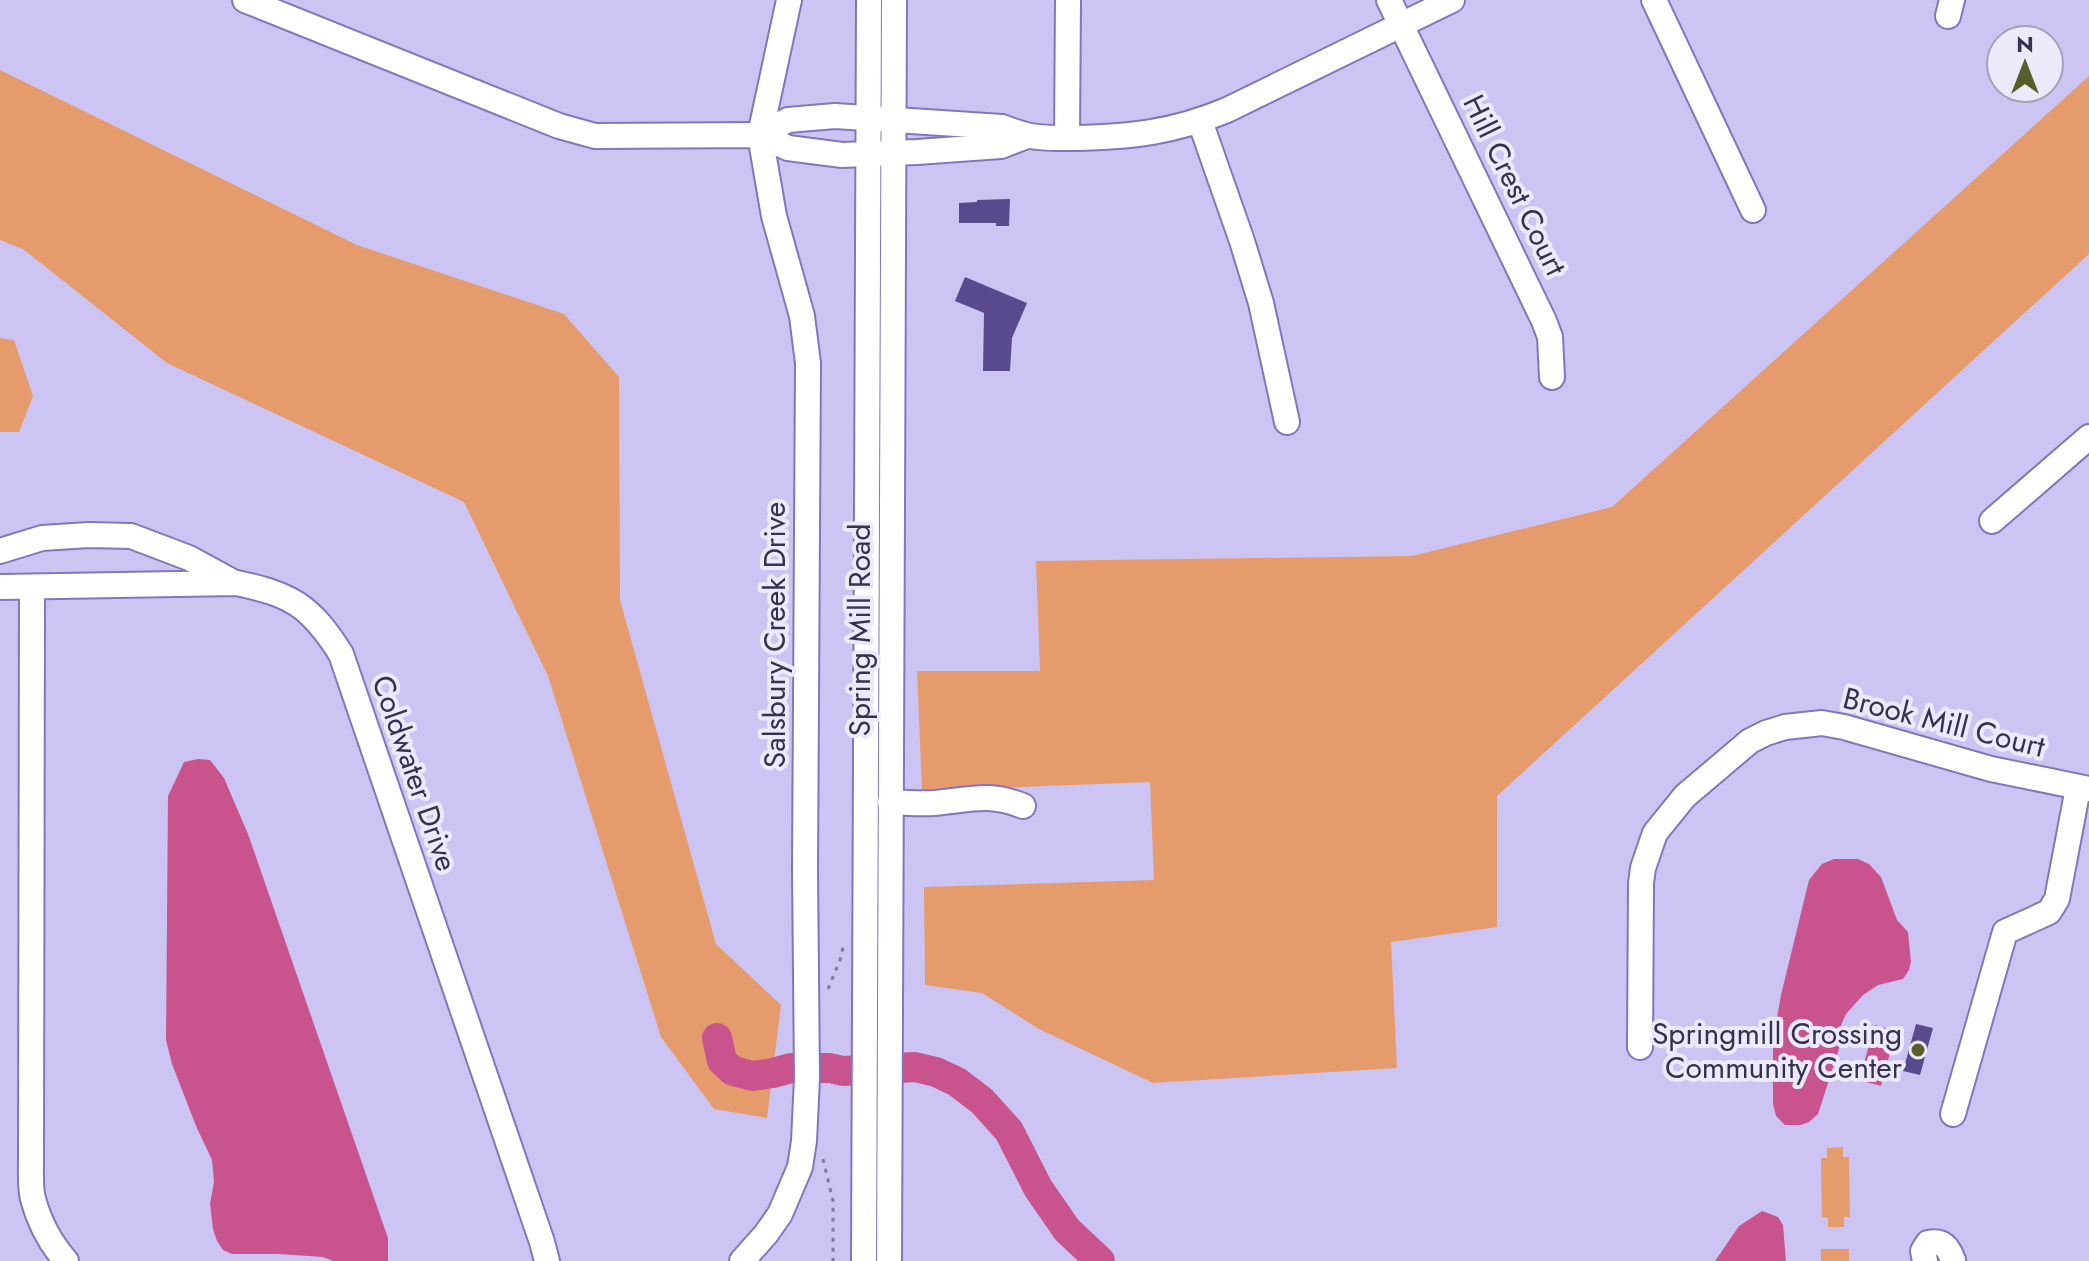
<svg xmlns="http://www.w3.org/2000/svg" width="2089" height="1261" viewBox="0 0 2089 1261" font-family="Jost,sans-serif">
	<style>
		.green { fill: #e69b6d }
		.water { fill: #c9548d }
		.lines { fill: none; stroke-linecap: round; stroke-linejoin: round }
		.river { stroke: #c9548d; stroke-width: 30 }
		.building { fill: #594a8d }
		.minor-casing { stroke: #8475bc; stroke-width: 28 }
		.path { stroke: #807aa0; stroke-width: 3; stroke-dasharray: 4 6; stroke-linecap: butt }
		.minor { stroke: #fff; stroke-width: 24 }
		.poi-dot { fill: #595d2a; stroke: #eceafa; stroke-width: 3 }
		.labels { text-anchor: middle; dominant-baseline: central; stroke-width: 8; stroke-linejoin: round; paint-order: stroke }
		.street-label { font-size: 30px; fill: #373150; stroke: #eceafa }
		.poi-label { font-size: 30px; fill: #373150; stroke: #eceafa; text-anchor: end }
	</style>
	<rect width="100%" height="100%" fill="#ccc5f3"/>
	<g class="green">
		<polygon points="0,70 357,245 564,314 619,377 620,600 716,944 781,1005 767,1118 714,1109 661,1037 548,676 464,502 167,363 23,249 0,240"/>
		<polygon points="2089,76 2089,254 1497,796 1497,927 1391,942 1397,1068 1153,1083 1039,1029 982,993 925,985 924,887 1154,880 1150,782 922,791 917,671 1040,671 1036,561 1412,556 1612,507"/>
		<polygon points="0,338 14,340 33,396 19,432 0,432"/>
		<polygon points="1843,1147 1843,1157 1849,1157 1850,1217 1844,1217 1844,1227 1828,1227 1828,1218 1822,1217 1821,1158 1827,1158 1827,1148"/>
		<rect x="1821" y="1249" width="28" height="12"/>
	</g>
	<g class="water">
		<polygon points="198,759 210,760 224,778 248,834 388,1238 388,1261 333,1261 323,1257 279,1254 232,1254 223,1250 217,1241 213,1229 210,1204 214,1182 212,1160 196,1126 172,1064 166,1040 168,796 184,762"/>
		<polygon points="1834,859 1858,859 1869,864 1881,877 1897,920 1908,932 1911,962 1909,970 1903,979 1878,985 1863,995 1846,1014 1841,1025 1839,1049 1818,1114 1809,1122 1801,1125 1785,1125 1776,1116 1773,1104 1773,1040 1781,995 1809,880 1822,864"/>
		<polygon points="1875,1025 1896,1031 1881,1086 1859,1080"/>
		<polygon points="1762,1211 1778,1217 1783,1225 1786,1261 1715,1261 1739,1226"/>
	</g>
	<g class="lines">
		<polyline class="river" points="717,1038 722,1061 733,1071 753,1076 773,1073 791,1068 830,1068 843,1071 915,1067 936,1072 957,1082 982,1101 1009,1131 1038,1188 1067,1230 1100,1261"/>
	</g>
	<g class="building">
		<polygon points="1010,199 1009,226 996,226 996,223 959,223 959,203 977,202 977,200"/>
		<polygon points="965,277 1027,303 1012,338 1010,371 983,371 984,313 955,301"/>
		<polygon points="1916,1024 1933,1028 1920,1075 1903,1071"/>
	</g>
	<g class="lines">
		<defs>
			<g id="minor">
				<polyline points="245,0 559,126 595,136 760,135 788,148 842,155 917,152 1001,146 1027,136"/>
				<polyline points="1389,0 1544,321 1550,337 1552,377"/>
				<polyline points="1654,0 1753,210"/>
				<polyline points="1948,16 1952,0"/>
				<polyline points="1200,121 1242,241 1261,303 1287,422"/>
				<path d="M760,135L788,120L835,116L1002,127C1010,130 1018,133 1026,135C1041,139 1060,138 1075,138C1132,137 1174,132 1227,110L1452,0"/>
				<polyline points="1067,138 1068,0"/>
				<polyline points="1992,521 2089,437"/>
				<polyline points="0,551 42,538 89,535 131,536 189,558 233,582"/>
				<path d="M0,587L237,583C292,595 310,605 341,654L542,1242L547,1261"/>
				<path d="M32,587L31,1161C31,1173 30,1187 33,1199C39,1221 51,1244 66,1261"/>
				<path d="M890,802C905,803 920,804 935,803C970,800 988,792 1023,806"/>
				<polyline points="1640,1047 1641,883 1643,868 1655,833 1685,796 1750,741 1766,733 1785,727 1822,723 1844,727 1991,769 2089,789"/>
				<polyline points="1953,1114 2005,932 2049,912 2057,899 2078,788"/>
				<polyline points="742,1261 766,1234 780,1214 800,1167 804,1141 807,1078 805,869 808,363 802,316 774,216 760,135 789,0"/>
				<polyline points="864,1261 869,0"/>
				<polyline points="889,1261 894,0"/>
				<path d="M1925,1261L1923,1251L1928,1243C1943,1240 1948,1247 1953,1260L1952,1261"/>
			</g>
		</defs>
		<use href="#minor" class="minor-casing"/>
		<g class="path">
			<polyline points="828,989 840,960 844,943"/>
			<polyline points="823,1159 833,1201 833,1261"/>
		</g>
		<use href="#minor" class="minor"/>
	</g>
	<circle class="poi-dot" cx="1918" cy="1050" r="8"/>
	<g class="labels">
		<g class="street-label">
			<text transform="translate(1515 185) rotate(64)">Hill Crest Court</text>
			<text transform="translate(859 630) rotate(-90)">Spring Mill Road</text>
			<text transform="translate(774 635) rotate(-90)">Salsbury Creek Drive</text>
			<text transform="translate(1944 722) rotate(14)">Brook Mill Court</text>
			<text transform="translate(415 773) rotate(71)">Coldwater Drive</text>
		</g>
		<g class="poi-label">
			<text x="1902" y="1033">Springmill Crossing<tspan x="1902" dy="34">Community Center</tspan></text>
		</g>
	</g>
	<g transform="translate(2025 64)"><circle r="38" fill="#eceafa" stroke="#a4a0b6" stroke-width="2"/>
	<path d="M0-6L14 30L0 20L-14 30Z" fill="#595d2a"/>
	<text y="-12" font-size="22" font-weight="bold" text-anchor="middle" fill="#373150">N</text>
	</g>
</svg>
